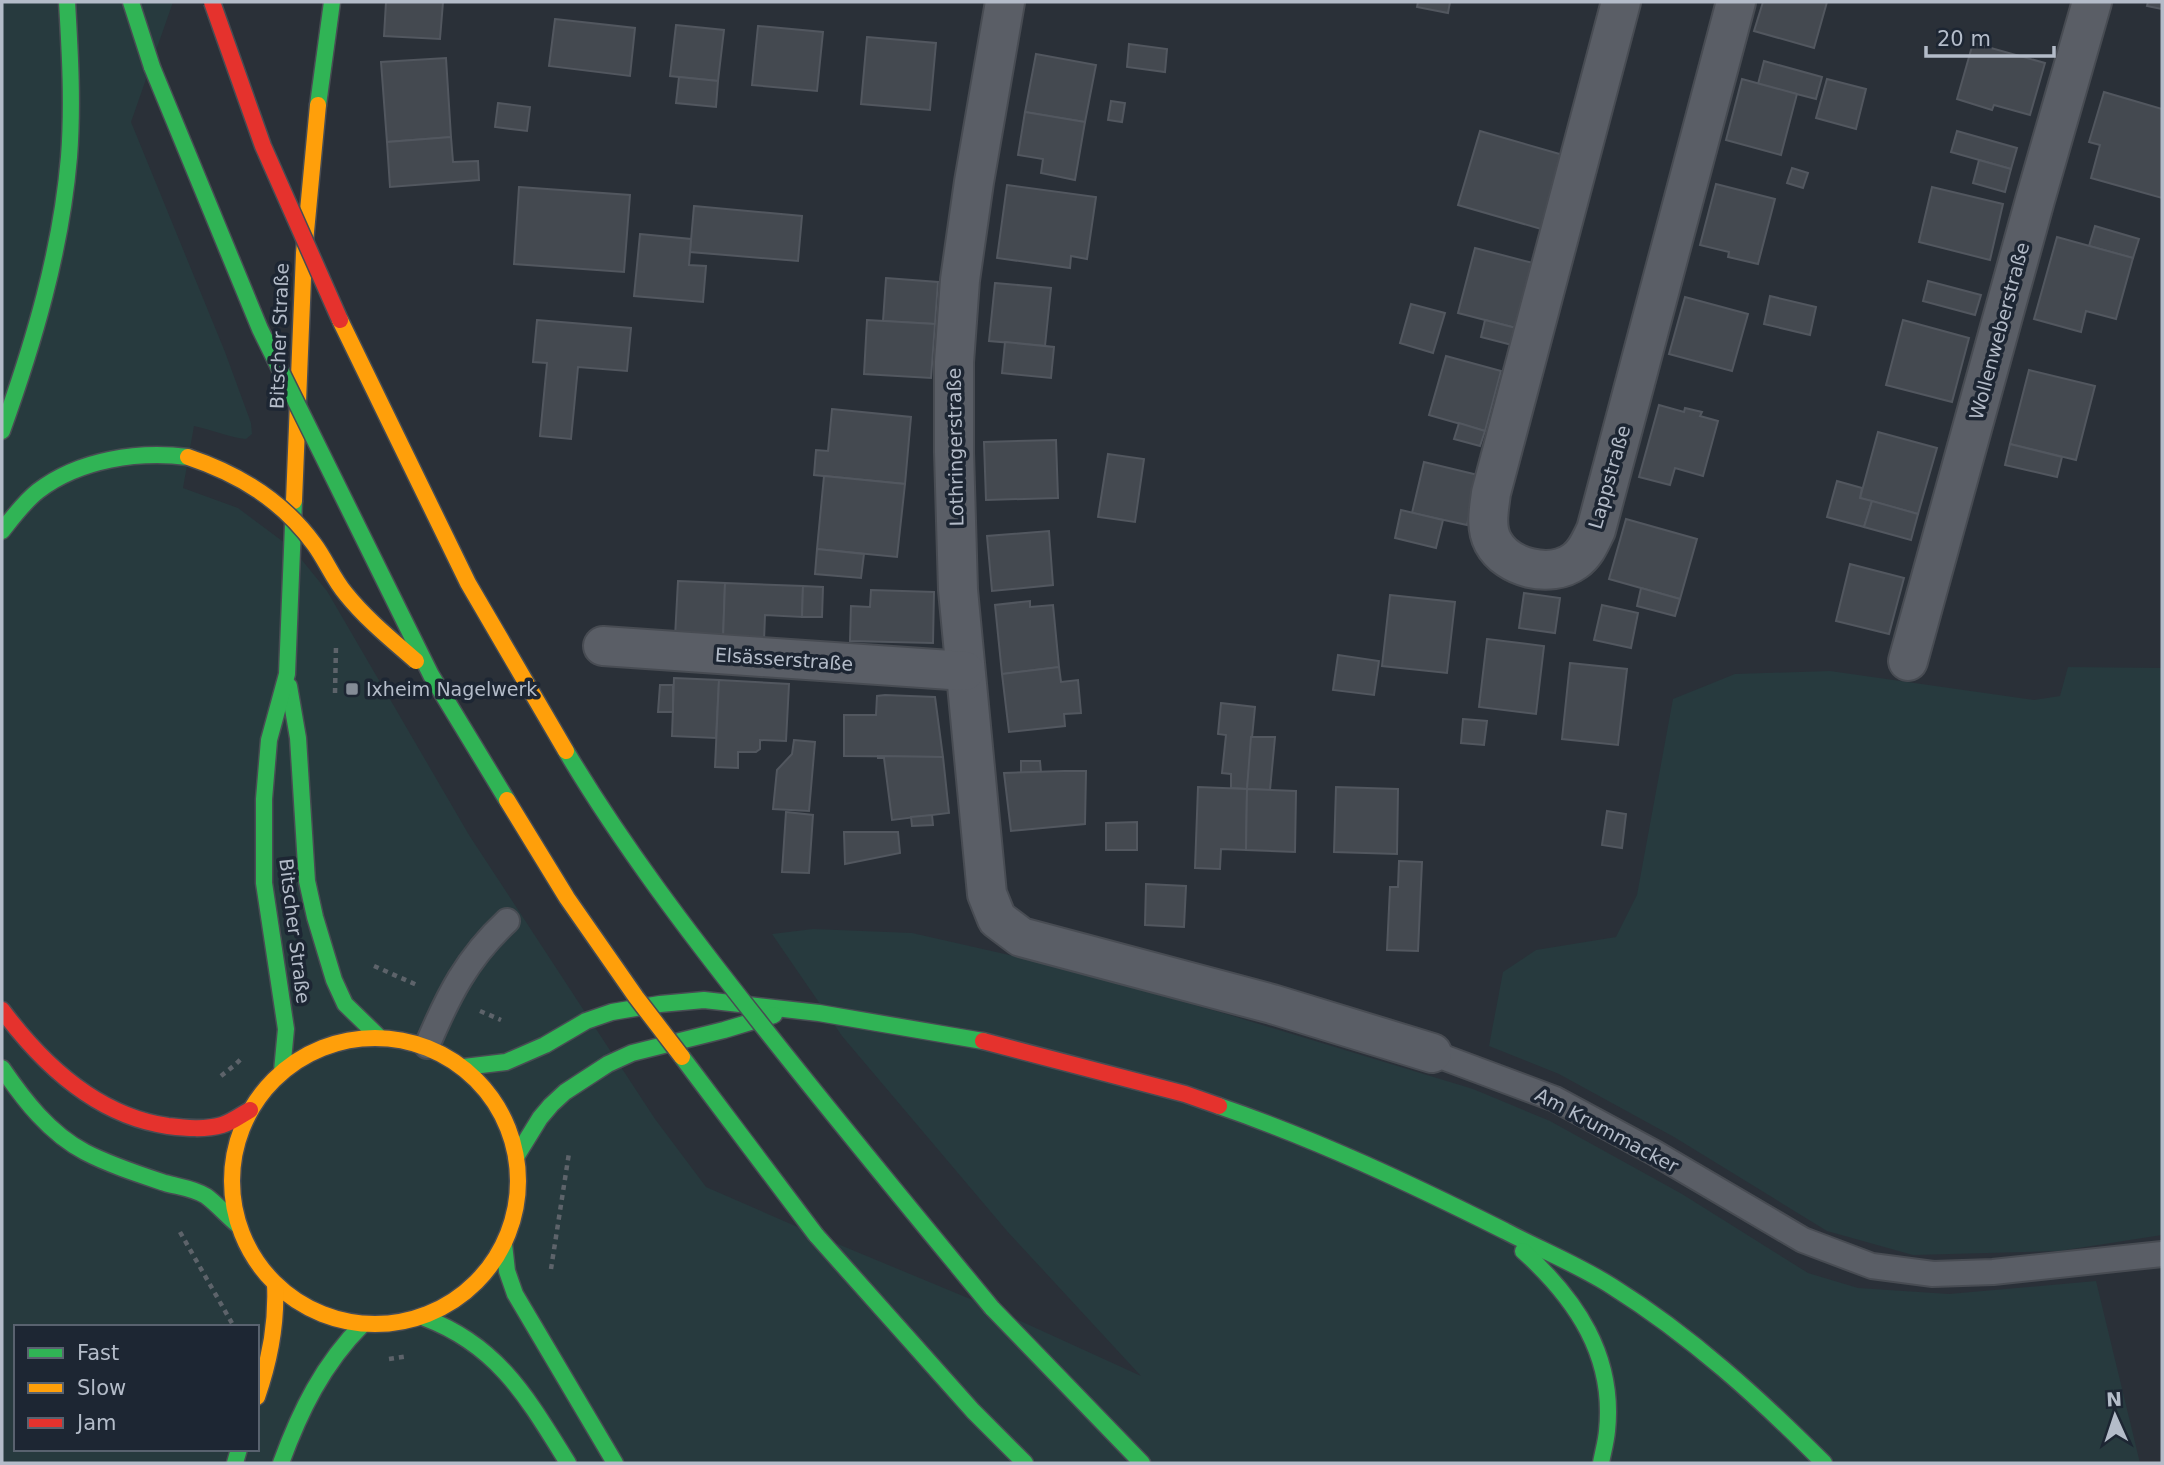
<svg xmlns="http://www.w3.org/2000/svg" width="2164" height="1465" viewBox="0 0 2164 1465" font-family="'DejaVu Sans',sans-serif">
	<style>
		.green { fill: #273a3e; fill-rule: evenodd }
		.building { fill: #444950; stroke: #52575f; stroke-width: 2 }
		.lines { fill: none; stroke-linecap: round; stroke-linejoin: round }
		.lane-casing { stroke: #484c53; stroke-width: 28 }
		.street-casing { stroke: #484c53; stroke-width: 42 }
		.fast-casing { stroke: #484c53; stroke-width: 19 }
		.slow-casing { stroke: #484c53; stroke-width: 19 }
		.jam-casing { stroke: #484c53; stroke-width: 19 }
		.path { stroke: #5d636a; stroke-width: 4.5; stroke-dasharray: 5 5; stroke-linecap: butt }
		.lane { stroke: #5a5e66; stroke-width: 24 }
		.street { stroke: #5a5e66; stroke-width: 38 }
		.fast { stroke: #30b455; stroke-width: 16 }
		.slow { stroke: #ff9f0a; stroke-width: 16 }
		.jam { stroke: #e5322d; stroke-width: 16 }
		.fast-bridge-casing { stroke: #474c53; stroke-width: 19; stroke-linecap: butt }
		.slow-bridge-casing { stroke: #474c53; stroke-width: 19; stroke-linecap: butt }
		.jam-bridge-casing { stroke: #474c53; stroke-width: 19; stroke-linecap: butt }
		.fast-bridge { stroke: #30b455; stroke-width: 16 }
		.slow-bridge { stroke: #ff9f0a; stroke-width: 16 }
		.jam-bridge { stroke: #e5322d; stroke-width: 16 }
		.poi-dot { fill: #848b96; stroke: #1d2633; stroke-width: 2.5 }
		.labels { text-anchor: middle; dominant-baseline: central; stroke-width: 7; stroke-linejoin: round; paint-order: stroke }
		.street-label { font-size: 19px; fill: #b4bcc9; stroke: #1d2633 }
		.poi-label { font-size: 19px; fill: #b4bcc9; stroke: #1d2633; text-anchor: start }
	</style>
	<rect width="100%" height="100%" fill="#2a3038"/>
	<g class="green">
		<path d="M2,2H173L131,122L225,352L251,423L252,434L246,439C231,438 210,429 194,426L183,488L238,508L293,549L327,591L469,835L655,1119L706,1187L816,1235L992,1308L1141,1376L1007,1231L842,1036L772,934L813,929L912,933L1044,963L1223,1013L1473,1089L1550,1121L1682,1194L1808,1273L1858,1288L1949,1294L2096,1281L2140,1463H2ZM16,1327H257V1449H16Z"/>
		<polygon points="2068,667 2162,668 2162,1235 2059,1251 1913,1255 1827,1231 1674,1137 1559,1074 1489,1046 1503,972 1536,950 1616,937 1637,895 1673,699 1735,674 1830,671 2034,700 2060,696"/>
	</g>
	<g class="building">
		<polygon points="386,2 443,2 440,39 384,36"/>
		<polygon points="1418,2 1450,2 1448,13 1417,7"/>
		<polygon points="1763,2 1827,2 1814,48 1754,31"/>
		<polygon points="2148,2 2162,2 2162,9 2147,6"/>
		<polygon points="555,19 635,28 630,76 549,66"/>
		<polygon points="676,25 724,30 718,81 670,76"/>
		<polygon points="758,26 823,32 817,91 752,85"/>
		<polygon points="867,37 936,43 930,110 861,104"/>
		<polygon points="1973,43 2045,63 2030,115 1994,105 1992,110 1957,99"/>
		<polygon points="1129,44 1167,49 1165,72 1127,67"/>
		<polygon points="1036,54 1096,65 1085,122 1025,112"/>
		<polygon points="446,58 451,137 387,142 381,62"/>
		<polygon points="1764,61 1822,77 1816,99 1758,84"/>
		<polygon points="679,77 718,81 716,107 676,103"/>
		<polygon points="1742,79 1797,94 1781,155 1726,140"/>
		<polygon points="1827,79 1866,89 1856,129 1816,118"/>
		<polygon points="2104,92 2162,109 2162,198 2091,178 2100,145 2089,142"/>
		<polygon points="1111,101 1125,103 1122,122 1108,120"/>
		<polygon points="498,103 530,107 527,131 495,127"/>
		<polygon points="1025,112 1085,122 1075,180 1041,173 1043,159 1018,155"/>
		<polygon points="1480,131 1570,157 1548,231 1458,205"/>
		<polygon points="1957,131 2017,148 2011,169 1951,152"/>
		<polygon points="451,137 453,162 478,161 479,180 390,187 387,142"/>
		<polygon points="1979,160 2011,169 2005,192 1973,183"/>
		<polygon points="1792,168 1808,173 1803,188 1787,183"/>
		<polygon points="1716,184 1775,199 1758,264 1728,257 1729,252 1700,245"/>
		<polygon points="1007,185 1096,197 1087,259 1071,256 1070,268 997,258"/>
		<polygon points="519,187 630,195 624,272 514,264"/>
		<polygon points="1932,187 2003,204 1990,260 1919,242"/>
		<polygon points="694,206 802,216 798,261 690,252"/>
		<polygon points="2095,226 2139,239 2133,258 2089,246"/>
		<polygon points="640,234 691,239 689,265 706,266 703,302 634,296"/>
		<polygon points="2057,237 2133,258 2116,319 2086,311 2081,332 2034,319"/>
		<polygon points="1475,248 1533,263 1516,328 1458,313"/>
		<polygon points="886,278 938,282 935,324 883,321"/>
		<polygon points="1928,281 1981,295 1975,315 1923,301"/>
		<polygon points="995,283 1051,288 1045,346 989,341"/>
		<polygon points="1770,296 1816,307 1810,335 1764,324"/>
		<polygon points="1685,297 1748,314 1732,371 1669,354"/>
		<polygon points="1411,304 1445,313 1433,353 1400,343"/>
		<polygon points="537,320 631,328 627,371 578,367 571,439 540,436 547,363 533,362"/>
		<polygon points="867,320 935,324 931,378 864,374"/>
		<polygon points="1485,320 1516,328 1512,345 1481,337"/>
		<polygon points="1903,320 1969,338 1952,402 1886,385"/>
		<polygon points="1005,342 1054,347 1051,378 1002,373"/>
		<polygon points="1446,356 1501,371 1485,431 1429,415"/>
		<polygon points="2029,370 2095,386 2076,460 2010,444"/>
		<polygon points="1659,405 1684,412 1685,408 1702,412 1700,416 1718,421 1703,476 1675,468 1670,485 1639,477"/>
		<polygon points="832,409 911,417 905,484 814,475 816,450 828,451"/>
		<polygon points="1459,423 1485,431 1480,446 1454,439"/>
		<polygon points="1878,432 1937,448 1918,514 1860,498"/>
		<polygon points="1056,440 1058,498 986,500 984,442"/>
		<polygon points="2010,444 2062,457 2057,477 2005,465"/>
		<polygon points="1108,454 1144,459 1135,522 1098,517"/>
		<polygon points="1424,462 1478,475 1467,525 1412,513"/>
		<polygon points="824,476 905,484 897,557 817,549"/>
		<polygon points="1837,481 1862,488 1860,498 1872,501 1864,527 1827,517"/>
		<polygon points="1872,501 1918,514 1911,540 1864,527"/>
		<polygon points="1401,510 1443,520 1436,548 1395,538"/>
		<polygon points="1626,519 1697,539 1680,599 1609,579"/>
		<polygon points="1049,531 1053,585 992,591 987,536"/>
		<polygon points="817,549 864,554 861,578 815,574"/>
		<polygon points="1850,564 1904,578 1889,634 1836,621"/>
		<polygon points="678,581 725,583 723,639 675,637"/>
		<polygon points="725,583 803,586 802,617 765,615 764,641 723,639"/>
		<polygon points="803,586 823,587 822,617 802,617"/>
		<polygon points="1641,588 1680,599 1675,616 1637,606"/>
		<polygon points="871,590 934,592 933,643 850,641 851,606 870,607"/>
		<polygon points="1524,593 1560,598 1555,633 1519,628"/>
		<polygon points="1390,595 1455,602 1447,673 1382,666"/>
		<polygon points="1030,601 1030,607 1053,605 1059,667 1002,674 995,605"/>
		<polygon points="1602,605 1638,613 1631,648 1594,640"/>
		<polygon points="1487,639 1544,646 1536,714 1479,707"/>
		<polygon points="1338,655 1379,661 1374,695 1333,690"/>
		<polygon points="1570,663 1627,669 1618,745 1562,739"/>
		<polygon points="1059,667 1061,682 1078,680 1081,713 1064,714 1065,726 1009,732 1002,674"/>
		<polygon points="674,678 719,680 716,738 672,736"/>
		<polygon points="719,680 789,684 786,741 760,740 760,749 756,752 738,752 738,768 715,767"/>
		<polygon points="660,685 673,685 673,712 658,712"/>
		<polygon points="885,695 935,697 943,757 844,756 844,715 876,715 877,696"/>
		<polygon points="1221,703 1255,707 1247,789 1231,788 1231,774 1222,773 1226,735 1218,734"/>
		<polygon points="1463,719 1487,721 1484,745 1461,743"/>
		<polygon points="1251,737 1275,737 1270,790 1247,789"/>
		<polygon points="794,740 815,742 809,811 773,809 777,770 792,754"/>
		<polygon points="878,756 943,757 949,813 892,820 884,758 878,758"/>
		<polygon points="1021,761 1040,761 1041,772 1021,773"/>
		<polygon points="1064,771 1086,771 1085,824 1011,831 1004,773"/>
		<polygon points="1198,787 1247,789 1246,850 1221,849 1220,869 1195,868"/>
		<polygon points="1336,787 1398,789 1397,854 1334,852"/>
		<polygon points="1247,789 1296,791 1295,852 1246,850"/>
		<polygon points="1607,811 1626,814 1622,848 1602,845"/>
		<polygon points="786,812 813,815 809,873 782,872"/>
		<polygon points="932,815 933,825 912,826 911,817"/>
		<polygon points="1137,822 1137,850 1106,850 1106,823"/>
		<polygon points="844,832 898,832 900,853 845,864"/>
		<polygon points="1399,861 1422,862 1418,951 1387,950 1390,887 1398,887"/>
		<polygon points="1146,884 1186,886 1184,927 1145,925"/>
	</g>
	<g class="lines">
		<defs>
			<g id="lane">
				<path d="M427,1046C448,996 467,958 507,921"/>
				<polyline points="1432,1053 1555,1099 1655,1153 1803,1240 1872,1266 1933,1274 1993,1272 2162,1254"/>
			</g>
			<g id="street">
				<polyline points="1005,2 974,182 960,280 954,362 954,452 958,590 987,894 997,919 1021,937 1272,1004 1432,1053"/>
				<path d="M1621,2L1491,493C1489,509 1485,527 1493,542C1507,568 1550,579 1575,561C1586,553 1590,542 1596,530L1736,2"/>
				<polyline points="603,646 965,671"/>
				<polyline points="1908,661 2035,200 2092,2"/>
			</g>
			<g id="fast">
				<polyline points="131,2 152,67"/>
				<polyline points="318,105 332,2"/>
				<path d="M2,431C34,342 61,251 69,157C73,105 70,53 67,2"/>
				<path d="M2,531C13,517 24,502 38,491C80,459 138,451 188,457"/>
				<polyline points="289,686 298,738 307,881 315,917 334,980 345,1004 380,1038"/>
				<polyline points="464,1067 506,1062 545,1045 586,1021 612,1012 660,1004 704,1000 819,1013 983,1041"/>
				<path d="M2,1068C24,1100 49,1133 85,1152C110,1165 138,1174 165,1183C179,1187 193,1188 206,1196C217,1204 227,1216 238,1225"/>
				<polyline points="282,1071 286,1029 264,883 264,799 269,740 287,674 294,501"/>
				<path d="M1219,1106C1318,1140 1411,1184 1505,1231C1539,1249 1581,1266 1613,1287C1691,1336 1759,1398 1824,1463"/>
				<polyline points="516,1157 540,1118 551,1105 565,1092 608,1064 632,1053 724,1030 774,1015"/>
				<polyline points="816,1235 973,1411 1025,1463"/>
				<polyline points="504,1244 507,1271 515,1294 615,1463"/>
				<path d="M1523,1251C1576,1299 1615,1356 1607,1431C1606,1442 1603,1452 1601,1463"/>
				<polyline points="992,1308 1142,1463"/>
				<path d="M425,1318C499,1346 528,1399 568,1463"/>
				<polyline points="235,1463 239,1449"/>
				<path d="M281,1463C300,1411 323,1364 363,1324"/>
			</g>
			<g id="slow">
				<polyline points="294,501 304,253 318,105"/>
				<circle cx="375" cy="1181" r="143"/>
				<path d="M257,1397C270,1360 277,1324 275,1284"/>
			</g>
			<g id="jam">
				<path d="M2,1010C43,1065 97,1116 168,1126C185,1128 205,1130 222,1125C232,1122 241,1115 250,1110"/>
				<polyline points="983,1041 1185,1094 1219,1106"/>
			</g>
		</defs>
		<use href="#lane" class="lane-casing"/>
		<use href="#street" class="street-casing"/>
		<use href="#fast" class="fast-casing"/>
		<use href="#slow" class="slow-casing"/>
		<use href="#jam" class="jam-casing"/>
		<g class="path">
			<polyline points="335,693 336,646"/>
			<polyline points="374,966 417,985"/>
			<polyline points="480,1011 501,1020"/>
			<polyline points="221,1076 236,1064 241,1059"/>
			<polyline points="180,1232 233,1325"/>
			<polyline points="551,1269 569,1153"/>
			<polyline points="389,1359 408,1356"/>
		</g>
		<use href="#lane" class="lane"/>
		<use href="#street" class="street"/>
		<use href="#fast" class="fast"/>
		<use href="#slow" class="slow"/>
		<use href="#jam" class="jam"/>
		<defs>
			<g id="fast-bridge">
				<polyline points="152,67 260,329 431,675 507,800"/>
				<path d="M566,751C622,845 689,933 757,1019C834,1117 913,1212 992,1308"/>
				<polyline points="682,1057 816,1235"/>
			</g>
			<g id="slow-bridge">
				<polyline points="340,320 468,583 566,751"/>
				<path d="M188,457C239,474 282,500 314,544C326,560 333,579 346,594C366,619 392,640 416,661"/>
				<polyline points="507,800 567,898 636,997 682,1057"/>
			</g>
			<polyline id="jam-bridge" points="212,2 263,146 340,320"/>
		</defs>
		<use href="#fast-bridge" class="fast-bridge-casing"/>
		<use href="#slow-bridge" class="slow-bridge-casing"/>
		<use href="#jam-bridge" class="jam-bridge-casing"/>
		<use href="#fast-bridge" class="fast-bridge"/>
		<use href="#slow-bridge" class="slow-bridge"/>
		<use href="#jam-bridge" class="jam-bridge"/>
	</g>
	<rect class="poi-dot" x="345" y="682" width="14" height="14" rx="3.5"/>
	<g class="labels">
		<g class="street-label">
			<text transform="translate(1999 331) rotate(-75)">Wollenweberstraße</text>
			<text transform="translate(279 336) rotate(-88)">Bitscher Straße</text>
			<text transform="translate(955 447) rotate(-91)">Lothringerstraße</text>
			<text transform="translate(1609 477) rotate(-74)">Lappstraße</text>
			<text transform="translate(784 659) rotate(4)">Elsässerstraße</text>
			<text transform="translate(295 931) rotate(83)">Bitscher Straße</text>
			<text transform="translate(1607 1130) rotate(28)">Am Krummacker</text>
		</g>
		<g class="poi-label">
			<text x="366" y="689">Ixheim Nagelwerk</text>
		</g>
	</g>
	<rect width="2164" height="1465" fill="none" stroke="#b4bcc9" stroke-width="7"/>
	<rect x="14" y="1325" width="245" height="126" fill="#1d2633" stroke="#59626f" stroke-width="2"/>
	<rect x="28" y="1348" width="35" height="10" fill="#30b455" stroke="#59626f" stroke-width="2"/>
	<text x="77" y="1360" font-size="21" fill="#b4bcc9">Fast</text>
	<rect x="28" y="1383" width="35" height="10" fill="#ff9f0a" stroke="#59626f" stroke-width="2"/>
	<text x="77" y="1395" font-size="21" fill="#b4bcc9">Slow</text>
	<rect x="28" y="1418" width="35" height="10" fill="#e5322d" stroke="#59626f" stroke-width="2"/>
	<text x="77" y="1430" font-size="21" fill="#b4bcc9">Jam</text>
	<g transform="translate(2115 1416) rotate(357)" stroke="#1d2633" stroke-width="5" paint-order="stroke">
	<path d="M0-5L12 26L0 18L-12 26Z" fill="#b4bcc9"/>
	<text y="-10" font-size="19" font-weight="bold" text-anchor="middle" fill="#b4bcc9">N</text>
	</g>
	<path d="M1926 46v10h128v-10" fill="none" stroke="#b4bcc9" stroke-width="3.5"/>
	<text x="1937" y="46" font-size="21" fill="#b4bcc9" stroke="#1d2633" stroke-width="5" paint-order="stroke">20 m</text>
</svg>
